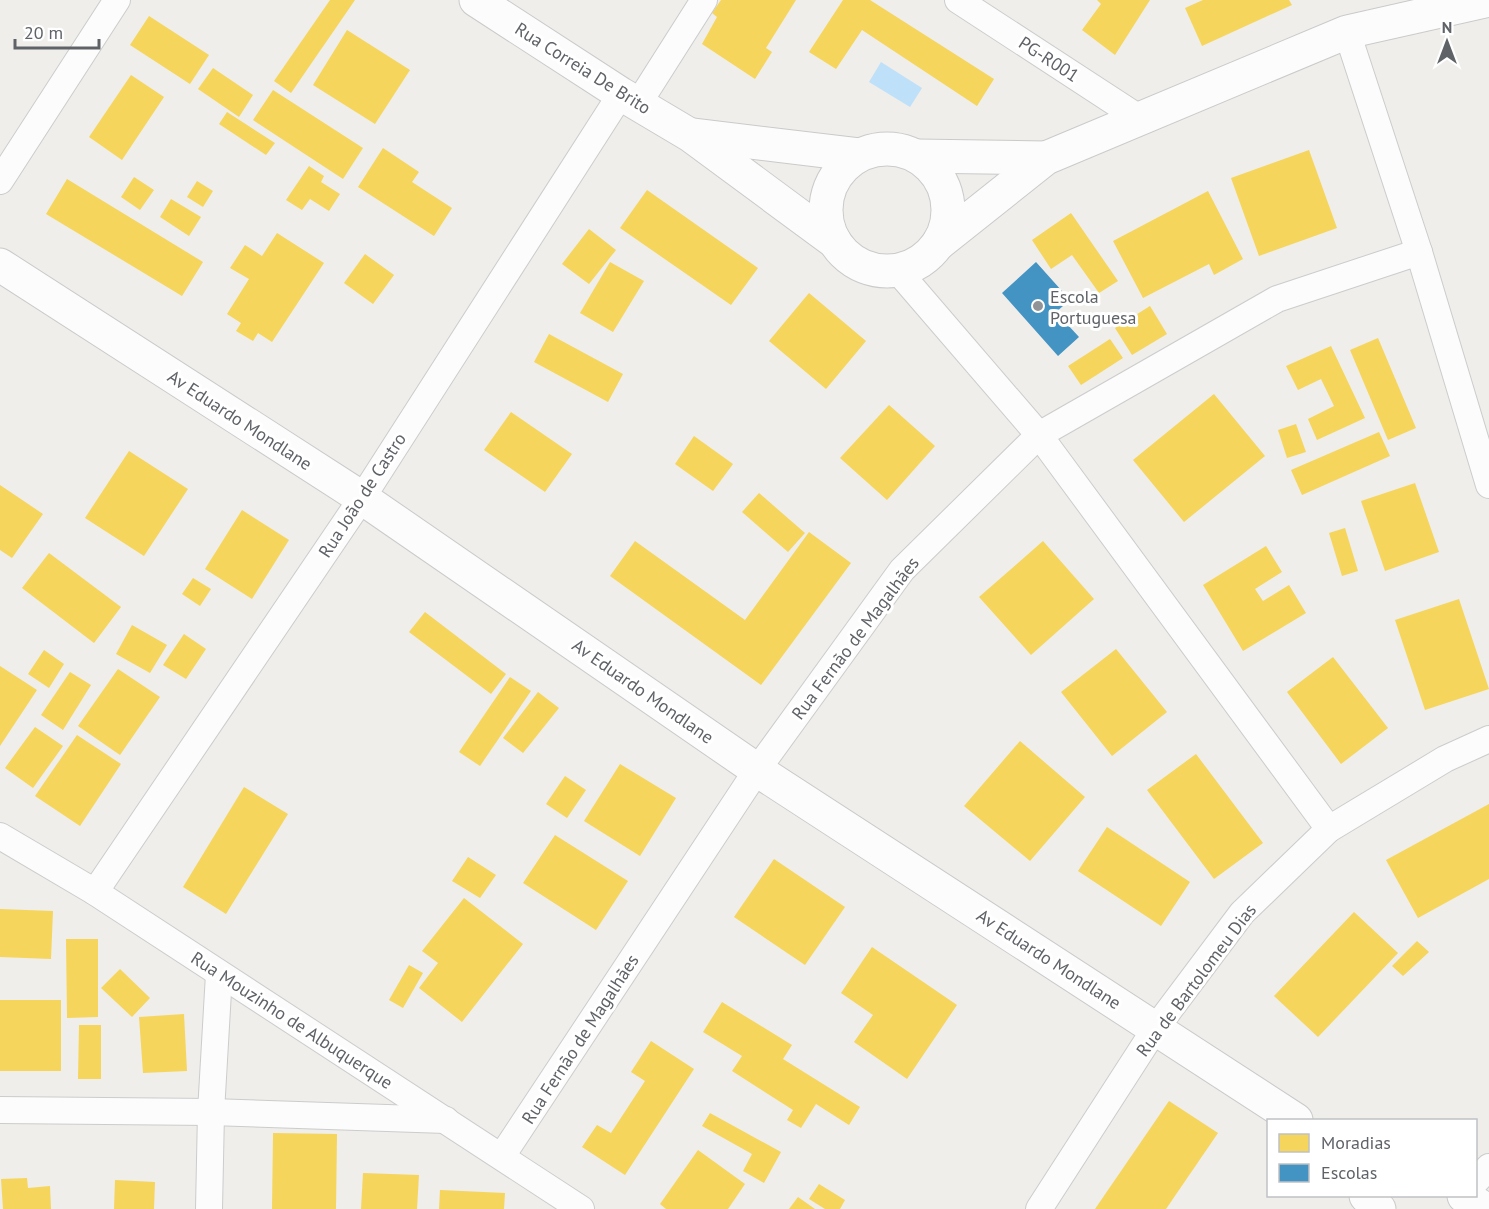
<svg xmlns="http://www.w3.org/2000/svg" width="1489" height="1209" viewBox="0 0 1489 1209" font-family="'PT Sans',sans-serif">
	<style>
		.water { fill: #bfe0f9 }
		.homes { fill: #f6d55c }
		.schools { fill: #4393c3 }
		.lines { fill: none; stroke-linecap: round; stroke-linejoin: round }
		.street-casing { stroke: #cbcccc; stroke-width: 28 }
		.secondary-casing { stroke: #cacacb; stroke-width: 35 }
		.street { stroke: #fdfcfc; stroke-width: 26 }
		.secondary { stroke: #fdfcfc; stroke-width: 33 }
		.poi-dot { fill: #919496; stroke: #fff; stroke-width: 2 }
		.labels { text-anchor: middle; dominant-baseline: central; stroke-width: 6; stroke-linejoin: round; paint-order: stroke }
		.street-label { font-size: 18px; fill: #5f6368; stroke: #fff }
		.poi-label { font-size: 18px; fill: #5f6368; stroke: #fff; text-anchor: start }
	</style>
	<rect width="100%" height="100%" fill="#efeeea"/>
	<polygon class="water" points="881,62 922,88 910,107 869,82"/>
	<g class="homes">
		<polygon points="330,0 355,0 291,93 274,81"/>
		<polygon points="721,0 796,0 766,48 772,52 755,79 702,44 717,17 712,13"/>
		<polygon points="843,0 870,0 994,79 977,106 862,30 836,69 809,52"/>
		<polygon points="1097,0 1150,0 1115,55 1082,30 1101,4"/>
		<polygon points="1203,0 1289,0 1292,5 1202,46 1185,8"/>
		<polygon points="149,16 209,55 190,84 130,45"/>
		<polygon points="347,30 410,70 375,124 313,85"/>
		<polygon points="213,68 253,95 239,117 198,89"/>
		<polygon points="131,75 164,97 122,160 89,137"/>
		<polygon points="273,90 363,148 343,179 253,120"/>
		<polygon points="227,112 275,143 266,155 219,124"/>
		<polygon points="383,148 419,172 412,182 452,208 434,236 358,187"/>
		<polygon points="1309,150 1337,228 1259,256 1231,178"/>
		<polygon points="309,166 324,176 321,182 340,194 329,211 310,199 302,210 286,200"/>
		<polygon points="134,177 154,190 140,210 121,197"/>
		<polygon points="67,179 203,262 182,296 46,214"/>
		<polygon points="197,181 213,191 203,207 187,197"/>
		<polygon points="647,190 758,268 731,305 620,228"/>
		<polygon points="1208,191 1243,259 1214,275 1209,264 1143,298 1113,241"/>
		<polygon points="171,199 201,217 189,236 160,217"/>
		<polygon points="1071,213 1118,281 1099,293 1072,255 1051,269 1032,240"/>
		<polygon points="589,229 616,250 589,284 562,264"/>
		<polygon points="277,233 324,263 272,342 258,333 253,341 236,331 241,323 227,314 249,279 230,268 245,245 262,256"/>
		<polygon points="365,254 394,275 373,304 344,283"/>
		<polygon points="610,262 644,281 613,332 580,313"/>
		<polygon points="809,293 866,341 826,389 769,341"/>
		<polygon points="1150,306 1167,334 1132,355 1115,328"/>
		<polygon points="549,334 623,374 608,402 534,362"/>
		<polygon points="1378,338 1416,428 1388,440 1350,350"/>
		<polygon points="1110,339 1123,358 1081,385 1068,366"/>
		<polygon points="1331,346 1365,418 1317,440 1308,419 1334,406 1321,379 1298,390 1286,366"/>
		<polygon points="1214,394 1265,456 1184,522 1133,460"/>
		<polygon points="889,405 935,446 887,500 840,458"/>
		<polygon points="511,412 572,454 545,492 484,450"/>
		<polygon points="1296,424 1306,452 1287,458 1278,430"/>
		<polygon points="1379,432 1390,456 1302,495 1291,470"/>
		<polygon points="694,436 733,464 713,491 675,464"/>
		<polygon points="129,451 188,489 144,556 85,518"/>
		<polygon points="1415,483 1439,552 1385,571 1361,501"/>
		<polygon points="0,485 43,514 12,558 0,550"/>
		<polygon points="759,493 805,533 788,552 742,512"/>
		<polygon points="242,510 289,540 252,599 205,569"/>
		<polygon points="1345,528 1358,571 1342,576 1329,533"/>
		<polygon points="809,532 851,563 761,685 610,576 635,541 745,620"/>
		<polygon points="1043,541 1094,599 1031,655 979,597"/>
		<polygon points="1266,546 1282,572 1255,589 1263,601 1289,585 1306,613 1243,651 1203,585"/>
		<polygon points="49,553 121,607 94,643 22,588"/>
		<polygon points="193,578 211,589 200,606 182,594"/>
		<polygon points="1459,599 1489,689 1425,710 1395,620"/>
		<polygon points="425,612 506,674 491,694 409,632"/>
		<polygon points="132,625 167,645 150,673 116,654"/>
		<polygon points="184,634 206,649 186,679 163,665"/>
		<polygon points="1116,649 1167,712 1112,756 1061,692"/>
		<polygon points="44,650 64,664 49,688 28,674"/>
		<polygon points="1333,657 1388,728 1341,764 1287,692"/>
		<polygon points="0,666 37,690 0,746"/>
		<polygon points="118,669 160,697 120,755 78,726"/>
		<polygon points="70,672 91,685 63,730 41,715"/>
		<polygon points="510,677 531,691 480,766 459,752"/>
		<polygon points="538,692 559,708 523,753 503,738"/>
		<polygon points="35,727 63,746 33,788 5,768"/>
		<polygon points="77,735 121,764 80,826 35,796"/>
		<polygon points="1020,741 1085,797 1030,861 964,806"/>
		<polygon points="1196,754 1263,843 1214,879 1147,790"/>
		<polygon points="620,764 676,798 640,856 584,821"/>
		<polygon points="565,776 586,790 567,818 546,804"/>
		<polygon points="244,787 288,814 226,914 183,887"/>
		<polygon points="1489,804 1489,879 1418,918 1386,860"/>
		<polygon points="1107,827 1190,882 1161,926 1078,871"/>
		<polygon points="555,835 628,881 596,930 523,883"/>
		<polygon points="468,857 496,875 480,898 452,881"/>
		<polygon points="774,859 845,907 805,965 734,917"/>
		<polygon points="464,898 523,944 462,1022 419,988 438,963 422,951"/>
		<polygon points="0,909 53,911 51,959 0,957"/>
		<polygon points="1354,912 1398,953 1318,1037 1274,996"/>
		<polygon points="66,939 98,939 98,1017 67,1018"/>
		<polygon points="1417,941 1429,952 1403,976 1392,966"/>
		<polygon points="872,947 957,1005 907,1079 854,1042 873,1015 841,993"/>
		<polygon points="409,965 423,973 403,1008 389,1000"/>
		<polygon points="120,969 150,998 132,1017 101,988"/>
		<rect x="0" y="1000" width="61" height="71"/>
		<polygon points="722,1002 792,1045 783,1059 860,1107 849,1125 816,1104 801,1128 787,1120 793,1110 732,1071 742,1056 703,1032"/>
		<polygon points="184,1014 187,1071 143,1073 139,1017"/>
		<polygon points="79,1025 101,1025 101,1079 78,1079"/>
		<polygon points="651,1041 694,1069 625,1175 582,1147 597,1125 611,1133 645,1081 631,1072"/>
		<polygon points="1169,1101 1218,1133 1166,1209 1095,1209"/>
		<polygon points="710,1113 781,1152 764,1183 743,1171 752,1154 702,1126"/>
		<polygon points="273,1133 337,1134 336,1209 272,1209"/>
		<polygon points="698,1150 745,1184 728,1209 666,1209 660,1204"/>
		<polygon points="363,1173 419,1175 417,1209 361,1209"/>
		<polygon points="27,1178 28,1188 50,1186 51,1209 3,1209 1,1179"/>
		<polygon points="115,1180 155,1182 154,1209 114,1209"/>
		<polygon points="819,1184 845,1200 840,1209 825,1209 809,1199"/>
		<polygon points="440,1190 505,1193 504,1209 439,1209"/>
		<polygon points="798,1197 815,1209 789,1209"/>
	</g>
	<polygon class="schools" points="1036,262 1070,300 1056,312 1079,337 1058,356 1002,293"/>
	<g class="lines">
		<defs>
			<g id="street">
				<polyline points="958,0 1139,118"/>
				<polyline points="1347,32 1419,252 1489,485"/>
				<polyline points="638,104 704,0"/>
				<polyline points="0,181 117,0"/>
				<polyline points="897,270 1039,435 1329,829"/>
				<polyline points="0,836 95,892 581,1209"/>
				<polyline points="95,892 362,498 621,94"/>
				<polyline points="0,1110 211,1112 446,1120"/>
				<polyline points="502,1156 757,770 902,570 1039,435 1277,299 1419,252"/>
				<polyline points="1476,1181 1489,1167"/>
				<polyline points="209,1209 211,1112 219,974"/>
				<polyline points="1039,1209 1155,1029 1242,913 1329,829 1445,759 1489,739"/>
			</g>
			<g id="secondary">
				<polyline points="476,0 621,94 690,135 835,242"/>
				<polyline points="692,135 859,155"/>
				<circle cx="887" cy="210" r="61"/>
				<polyline points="917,156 1046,158"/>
				<polyline points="938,244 1046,158 1347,32 1489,0"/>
				<polyline points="0,265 362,498 757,770 1296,1120"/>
				<polyline points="1366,1196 1379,1209"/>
				<polyline points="1464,1196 1485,1209"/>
			</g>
		</defs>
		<use href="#street" class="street-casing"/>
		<use href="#secondary" class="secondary-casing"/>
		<use href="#street" class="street"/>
		<use href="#secondary" class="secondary"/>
	</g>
	<circle class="poi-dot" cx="1038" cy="306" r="6"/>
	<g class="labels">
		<g class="street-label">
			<text transform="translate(1049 59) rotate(33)">PG-R001</text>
			<text transform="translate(583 68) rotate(32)">Rua Correia De Brito</text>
			<text transform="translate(240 420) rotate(33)">Av Eduardo Mondlane</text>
			<text transform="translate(362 495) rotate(-57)">Rua João de Castro</text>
			<text transform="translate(855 638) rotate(-53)">Rua Fernão de Magalhães</text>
			<text transform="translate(643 691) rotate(35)">Av Eduardo Mondlane</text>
			<text transform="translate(1049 959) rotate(33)">Av Eduardo Mondlane</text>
			<text transform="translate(1196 980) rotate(-53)">Rua de Bartolomeu Dias</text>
			<text transform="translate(292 1020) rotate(33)">Rua Mouzinho de Albuquerque</text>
			<text transform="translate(580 1039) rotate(-57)">Rua Fernão de Magalhães</text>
		</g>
		<g class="poi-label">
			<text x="1050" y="296">Escola<tspan x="1050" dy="21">Portuguesa</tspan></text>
		</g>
	</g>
	<rect x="1267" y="1119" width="210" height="78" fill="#ffffff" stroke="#bfc1c3" stroke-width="1.5"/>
	<rect x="1279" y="1134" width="30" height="18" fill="#f6d55c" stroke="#bfc1c3" stroke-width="1.5"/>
	<text x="1321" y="1149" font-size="18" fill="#5f6368">Moradias</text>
	<rect x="1279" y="1164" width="30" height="18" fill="#4393c3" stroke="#bfc1c3" stroke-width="1.5"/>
	<text x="1321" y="1179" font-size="18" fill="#5f6368">Escolas</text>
	<g transform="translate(1447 42)" stroke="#ffffff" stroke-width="4.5" paint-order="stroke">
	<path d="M0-4.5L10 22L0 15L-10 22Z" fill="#5f6368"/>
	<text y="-9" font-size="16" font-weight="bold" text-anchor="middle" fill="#5f6368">N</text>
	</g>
	<path d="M15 39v9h84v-9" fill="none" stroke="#5f6368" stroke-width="3"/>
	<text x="24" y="39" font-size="18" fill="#5f6368" stroke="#ffffff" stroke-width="4.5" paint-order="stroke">20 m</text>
</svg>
